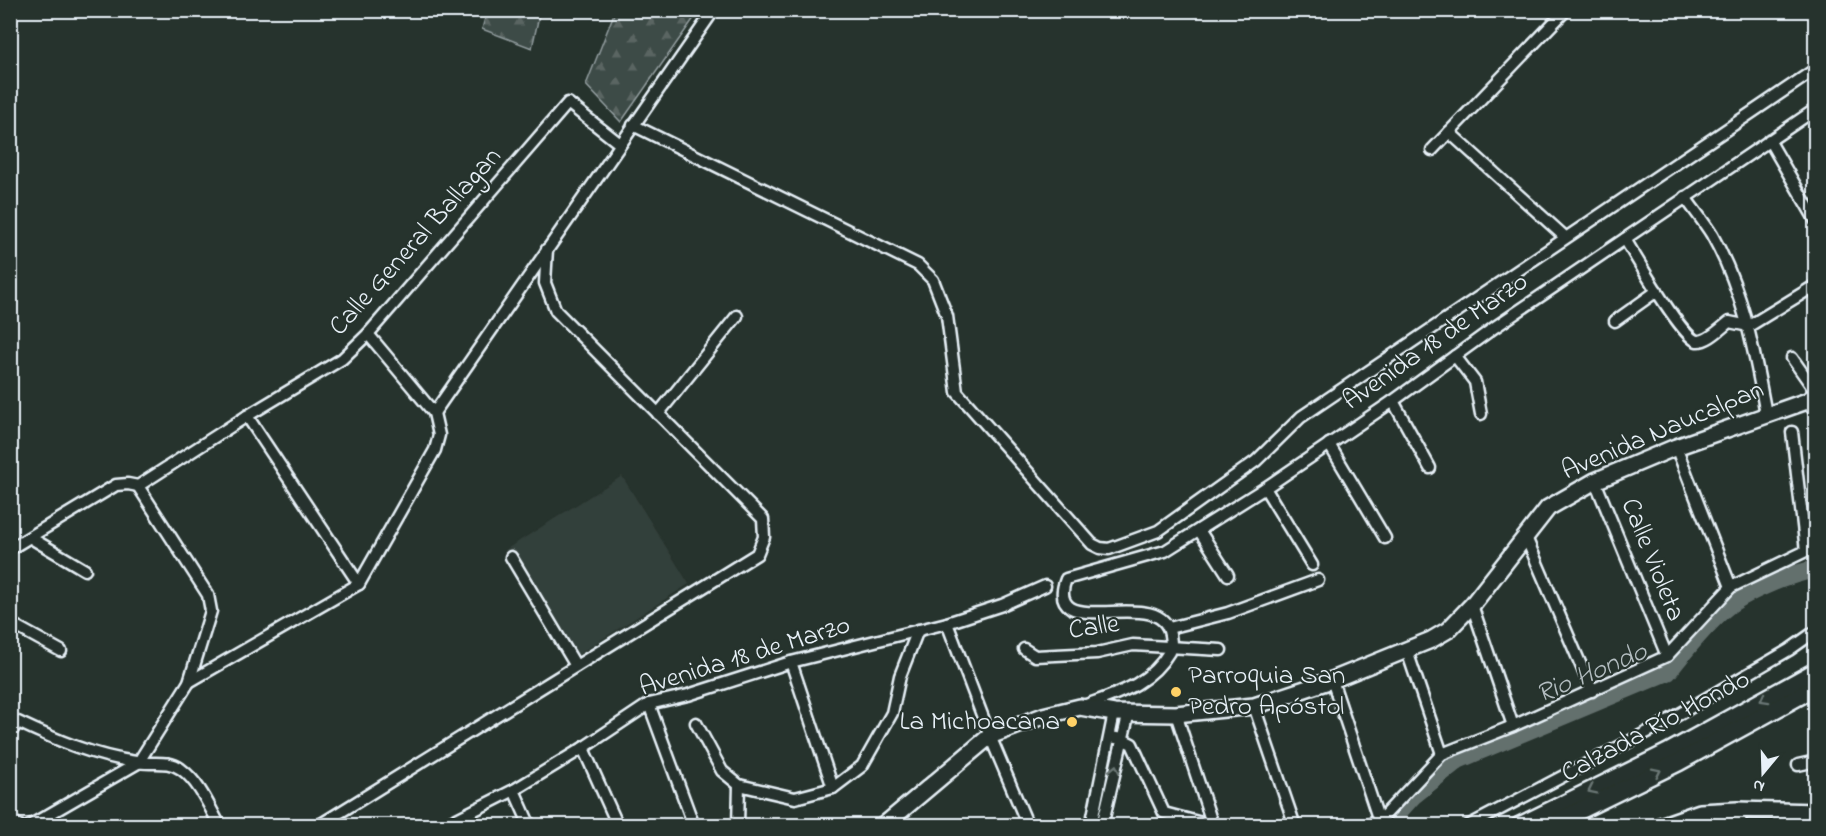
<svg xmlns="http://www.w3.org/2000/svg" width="1826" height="836" viewBox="0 0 1826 836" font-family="'Indie Flower',sans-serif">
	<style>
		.built { fill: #333f3a }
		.forest { fill: url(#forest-firs); stroke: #939ea0; stroke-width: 1.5 }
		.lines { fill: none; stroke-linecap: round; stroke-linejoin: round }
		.river { stroke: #636f6d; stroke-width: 18 }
		.minor-casing { stroke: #e8f1f8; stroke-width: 15 }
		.secondary-casing { stroke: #e8f1f8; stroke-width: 20 }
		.primary-casing { stroke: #e8f1f8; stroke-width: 21 }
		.minor { stroke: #26332d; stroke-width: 10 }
		.secondary { stroke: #26332d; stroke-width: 15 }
		.primary { stroke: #26332d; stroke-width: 16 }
		.oneway { stroke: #6a7674 }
		.poi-dot { fill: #ffd166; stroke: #26332d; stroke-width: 2 }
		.labels { text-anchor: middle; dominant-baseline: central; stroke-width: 4.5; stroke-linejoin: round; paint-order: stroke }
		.street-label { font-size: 27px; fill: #e8f1f8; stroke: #26332d }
		.poi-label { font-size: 27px; fill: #e8f1f8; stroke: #26332d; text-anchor: start }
		.water-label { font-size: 28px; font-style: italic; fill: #b3bdc0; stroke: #26332d }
	</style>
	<defs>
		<pattern id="forest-firs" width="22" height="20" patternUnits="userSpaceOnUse" patternTransform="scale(1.5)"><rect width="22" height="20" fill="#3e4b47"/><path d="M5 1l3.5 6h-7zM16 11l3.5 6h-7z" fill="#5a6562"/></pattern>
	</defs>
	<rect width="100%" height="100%" fill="#26332d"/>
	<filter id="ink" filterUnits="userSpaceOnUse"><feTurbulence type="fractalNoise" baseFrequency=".0167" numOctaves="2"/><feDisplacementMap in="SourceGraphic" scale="12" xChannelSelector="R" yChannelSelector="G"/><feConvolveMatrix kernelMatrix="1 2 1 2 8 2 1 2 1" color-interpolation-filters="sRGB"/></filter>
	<g filter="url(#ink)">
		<polygon class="built" points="622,476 689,584 568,661 505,550"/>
		<g class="forest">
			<polygon points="487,11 540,11 532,48 482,29"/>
			<polygon points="615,11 699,11 621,122 586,85"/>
			<polygon points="1119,711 1121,739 1101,825 1091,826"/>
		</g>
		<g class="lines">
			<path class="river" d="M1386,826L1413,796L1458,760L1668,672C1685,650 1703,628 1723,610C1743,592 1790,574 1816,569"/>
			<defs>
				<g id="minor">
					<polyline points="633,125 918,265 933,280 947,316 957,392 1092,544 1100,548 1109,549 1158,531 1256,461 1301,417 1816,69"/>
					<polyline points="1449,132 1565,237"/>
					<polyline points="1769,140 1816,221"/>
					<polyline points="1432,150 1566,10"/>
					<path d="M1685,197C1694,210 1704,222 1712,235C1744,292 1754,351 1766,414"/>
					<path d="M1625,239C1635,256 1683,339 1697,341C1708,342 1721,328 1729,322L1749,326L1816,285"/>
					<polyline points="1615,321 1657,291"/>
					<polyline points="1455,356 1475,382 1481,414"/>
					<polyline points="1792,358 1816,392"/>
					<polyline points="1393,401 1430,468"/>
					<polyline points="1807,401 1816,413"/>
					<polyline points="434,413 714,10"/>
					<polyline points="658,414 737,316"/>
					<polyline points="247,416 359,584"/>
					<polyline points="1792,432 1806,551"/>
					<polyline points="1329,444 1385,538"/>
					<polyline points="1676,447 1731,587"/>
					<polyline points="1595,481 1667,656"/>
					<polyline points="1265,488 1312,565"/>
					<polyline points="1199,530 1228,575"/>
					<polyline points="1525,535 1592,691"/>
					<polyline points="31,538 85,570"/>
					<polyline points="10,549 116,485 128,484 138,486 247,416 342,359 368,334 568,103 620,144"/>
					<polyline points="511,557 576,666"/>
					<polyline points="1472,605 1513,726"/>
					<polyline points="10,623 61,651"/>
					<polyline points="947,623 990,736 1028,826"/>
					<polyline points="1169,628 1228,613 1318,580"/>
					<polyline points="1024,649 1035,656 1097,653 1133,645 1221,650"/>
					<polyline points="1407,651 1442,754"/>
					<polyline points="791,662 833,788"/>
					<polyline points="1332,680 1379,821"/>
					<polyline points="189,682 359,584 435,450 439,435 434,413 368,334"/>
					<polyline points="649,704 694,826"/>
					<polyline points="1254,706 1295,826"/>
					<path d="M1081,707C1115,694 1149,686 1169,652C1172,646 1171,642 1170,635C1164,594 1095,622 1071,608C1060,601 1062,589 1066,579L1165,551L1265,488L1393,401L1495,327L1816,109"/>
					<polyline points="1176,714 1213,826"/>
					<polyline points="696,723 722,771 739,785 795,798 833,788 862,766 892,713 900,676 918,630"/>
					<path d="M10,733L18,722C56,740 94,756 136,762C151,765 168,759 181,769C199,782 209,806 220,826"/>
					<polyline points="1110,737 1122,739 1132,744 1164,813 1213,826"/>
					<polyline points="583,748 618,826"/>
					<polyline points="1798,765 1816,761"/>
					<polyline points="514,790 530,826"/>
					<polyline points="1737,810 1742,826"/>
					<polyline points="1803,811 1812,826"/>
					<polyline points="10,820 20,826"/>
					<polyline points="29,826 138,763 189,682 211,611 208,595 138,486"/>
					<polyline points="318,826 757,554 764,537 763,519 556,311 545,283 547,249"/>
					<polyline points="443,826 514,790 583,748 649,704 688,695 791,662 947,623 1002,605 1045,586"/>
					<polyline points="738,826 739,785"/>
					<polyline points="1091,826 1114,713"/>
					<polyline points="1102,826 1129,712"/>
					<polyline points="1365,826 1379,821 1442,754 1513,726 1667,656 1731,587 1806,551 1816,549"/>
					<polyline points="1468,826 1659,726 1789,650 1816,631"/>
				</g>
				<g id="secondary">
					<polyline points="883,826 990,736 1043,716 1080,707 1114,713 1176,714 1254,706 1332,680 1431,640 1448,630 1472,605 1548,508 1595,481 1676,447 1807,401 1816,395"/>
					<polyline points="1660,826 1700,812 1737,810 1816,812"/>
				</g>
				<g id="primary">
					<polyline points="1519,826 1667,753 1816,671"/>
					<polyline points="1548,826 1679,762 1816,687"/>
				</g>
			</defs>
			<use href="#minor" class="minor-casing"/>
			<use href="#secondary" class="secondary-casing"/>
			<use href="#primary" class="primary-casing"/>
			<use href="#minor" class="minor"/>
			<use href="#secondary" class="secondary"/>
			<use href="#primary" class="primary"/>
		</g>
		<defs><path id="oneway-chevron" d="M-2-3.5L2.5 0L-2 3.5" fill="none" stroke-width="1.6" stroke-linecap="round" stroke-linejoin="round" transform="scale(1.5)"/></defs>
		<g class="oneway">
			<use href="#oneway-chevron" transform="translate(1764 699) rotate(151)"/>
			<use href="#oneway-chevron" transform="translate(1115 769) rotate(-77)"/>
			<use href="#oneway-chevron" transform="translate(1657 772) rotate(-26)"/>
			<use href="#oneway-chevron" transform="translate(1592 790) rotate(154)"/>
		</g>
	</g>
	<g class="poi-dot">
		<circle cx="1176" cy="692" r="6"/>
		<circle cx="1072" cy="722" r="6"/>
	</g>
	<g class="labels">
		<g class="street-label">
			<text transform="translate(416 242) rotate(-48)">Calle General Ballagan</text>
			<text transform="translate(1436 342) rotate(-35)">Avenida 18 de Marzo</text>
			<text transform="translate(1663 431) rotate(-23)">Avenida Naucalpan</text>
			<text transform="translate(1652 560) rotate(68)">Calle Violeta</text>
			<text transform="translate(1094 628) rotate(-8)">Calle</text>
			<text transform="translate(745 657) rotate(-17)">Avenida 18 de Marzo</text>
			<text transform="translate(1656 727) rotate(-28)">Calzada Río Hondo</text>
		</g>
		<g class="poi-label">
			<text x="1188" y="676">Parroquia San<tspan x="1188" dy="31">Pedro Apóstol</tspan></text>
			<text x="1060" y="722" text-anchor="end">La Michoacana</text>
		</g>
		<g class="water-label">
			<text transform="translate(1592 674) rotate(-23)">Rio Hondo</text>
		</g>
	</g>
	<rect width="1826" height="836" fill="none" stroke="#26332d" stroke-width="36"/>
	<rect x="18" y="18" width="1790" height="800" fill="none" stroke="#e8f1f8" stroke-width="2" filter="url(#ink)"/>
	<g transform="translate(1763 773) rotate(199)" stroke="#26332d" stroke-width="4.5" paint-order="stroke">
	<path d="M0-4.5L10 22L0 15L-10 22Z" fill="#e8f1f8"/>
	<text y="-9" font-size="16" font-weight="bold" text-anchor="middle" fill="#e8f1f8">N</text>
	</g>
</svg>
